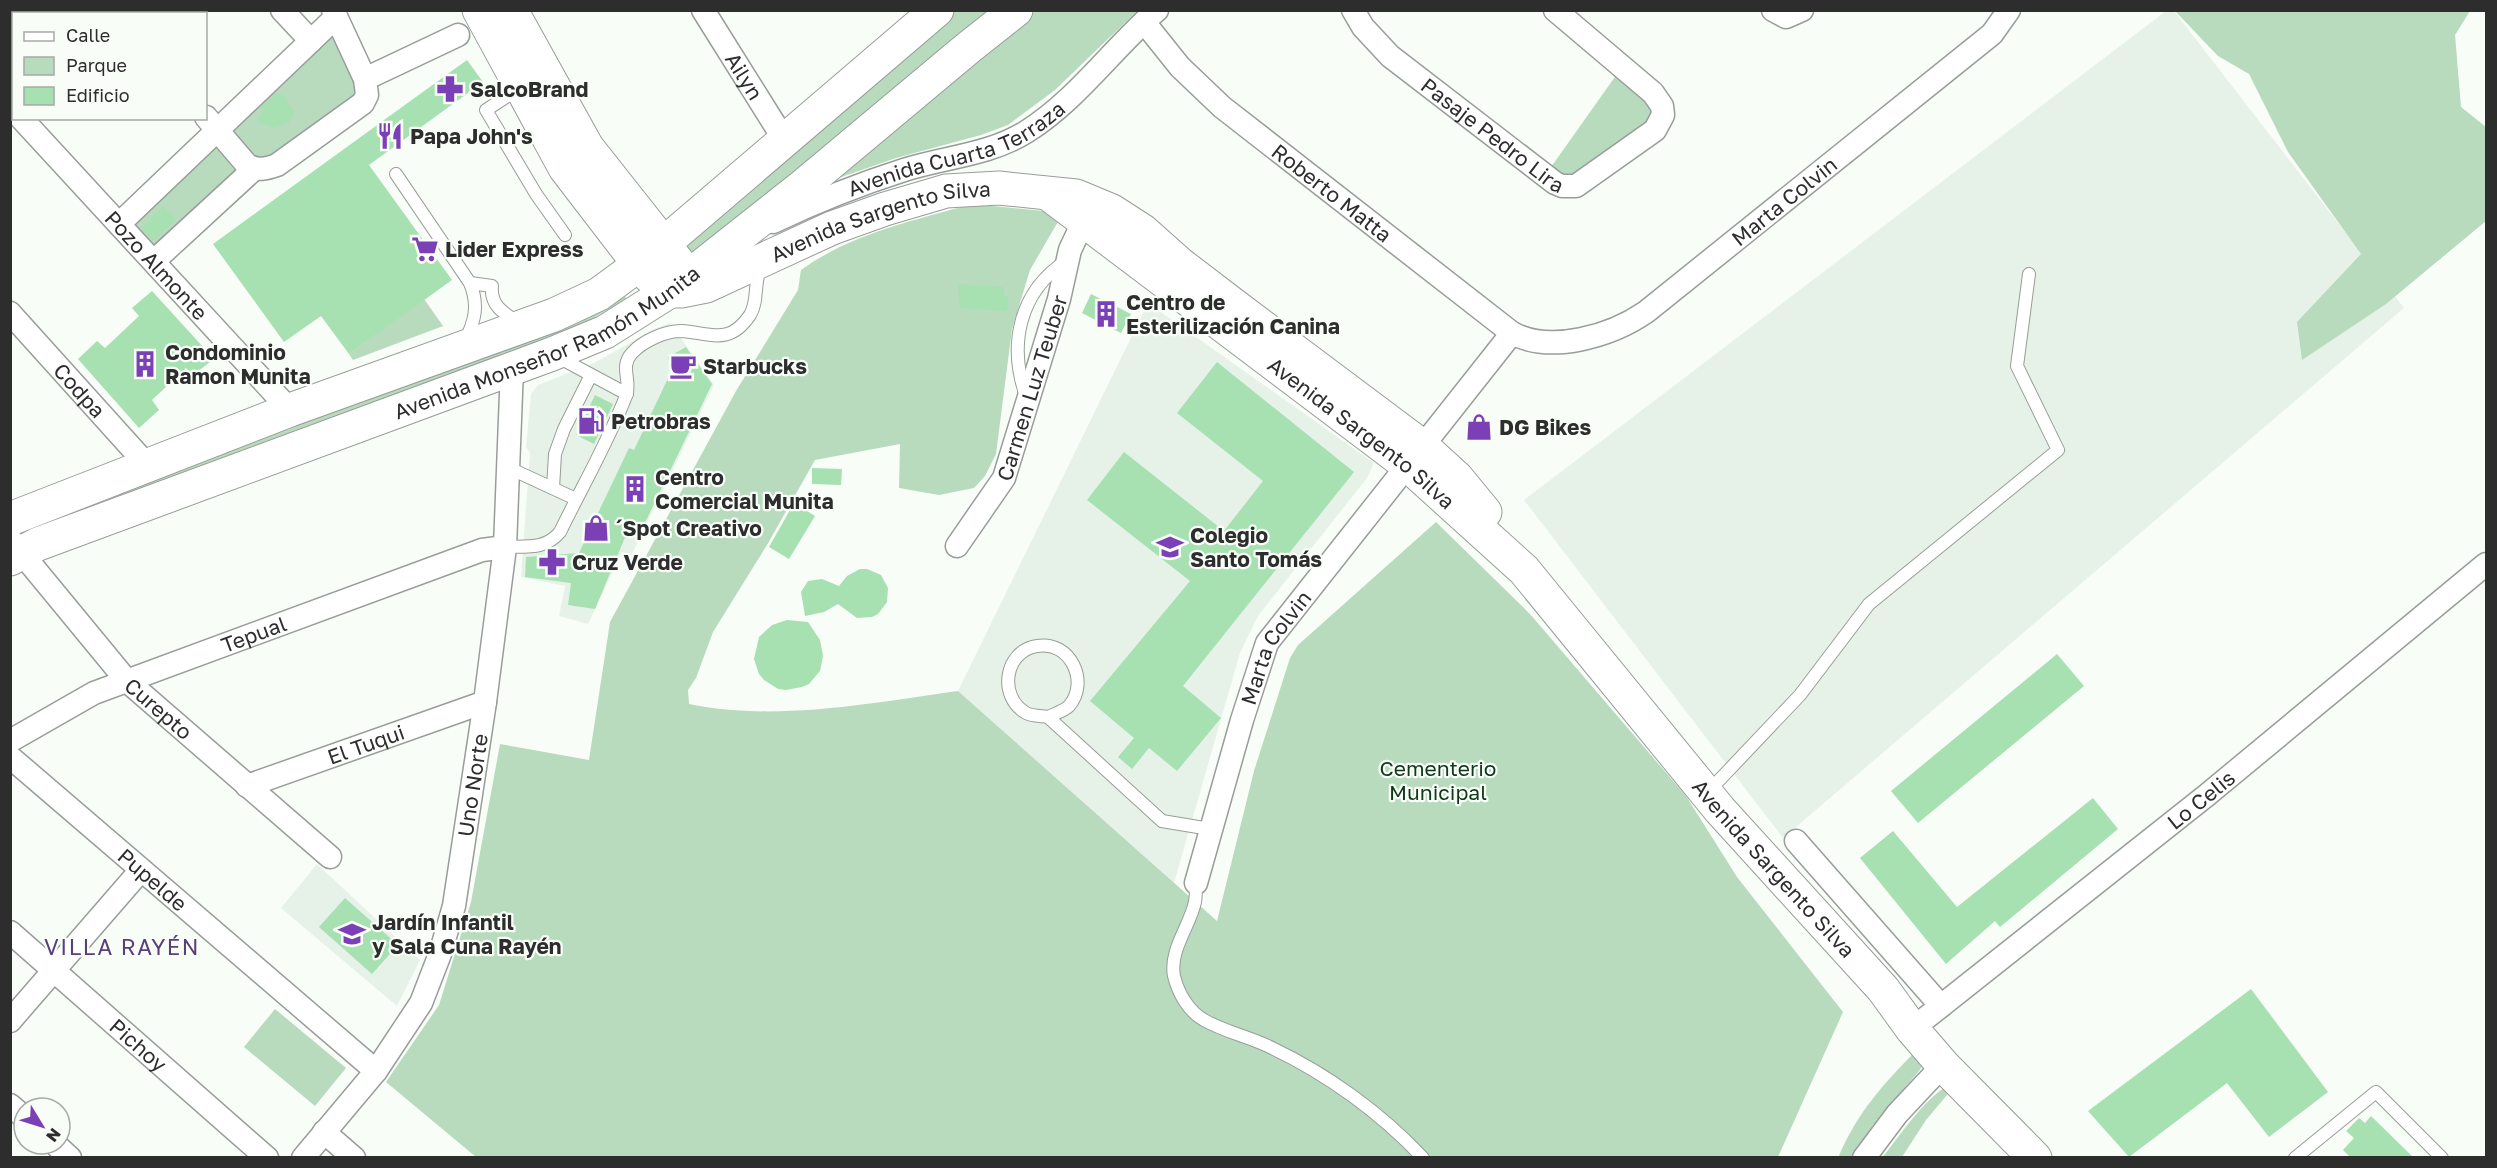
<svg xmlns="http://www.w3.org/2000/svg" width="2497" height="1168" viewBox="0 0 2497 1168" font-family="'Golos Text',sans-serif">
	<style>
		.built { fill: #e6f2e8 }
		.green { fill: #b8dabd }
		.building { fill: #a7e0b1 }
		.lines { fill: none; stroke-linecap: round; stroke-linejoin: round }
		.lane-casing { stroke: #989d99; stroke-width: 14 }
		.street-casing { stroke: #989d99; stroke-width: 25 }
		.secondary-casing { stroke: #989d99; stroke-width: 35 }
		.primary-casing { stroke: #989d99; stroke-width: 35 }
		.lane { stroke: #fff; stroke-width: 12 }
		.street { stroke: #fff; stroke-width: 22 }
		.secondary { stroke: #fff; stroke-width: 33 }
		.primary { stroke: #fff; stroke-width: 33 }
		.labels { text-anchor: middle; dominant-baseline: central; stroke-width: 4.5; stroke-linejoin: round; paint-order: stroke }
		.street-label { font-size: 21px; fill: #2c2d2c; stroke: #f8fdf8 }
		.poi-label { font-size: 21px; font-weight: bold; fill: #2c2d2c; stroke: #f8fdf8; text-anchor: start }
		.park-label { font-size: 21px; fill: #10391c; stroke: #f8fdf8 }
		.neighbourhood-label { font-size: 22px; letter-spacing: 1.5px; fill: #593e79; stroke: #f8fdf8 }
	</style>
	<rect width="100%" height="100%" fill="#f8fdf8"/>
	<g class="built">
		<polygon points="2166,11 2174,11 2404,308 1783,838 1524,500"/>
		<polygon points="1148,303 1374,463 1367,478 1258,616 1240,653 1174,883 958,691"/>
		<polygon points="670,323 714,385 631,556 622,552 588,624 559,616 565,586 521,577 530,453 526,447 531,394 538,385 596,362 654,329"/>
		<polygon points="317,864 420,960 397,1006 281,908"/>
	</g>
	<g class="green">
		<polygon points="953,11 990,11 694,257 683,242"/>
		<polygon points="1035,11 1137,11 1055,90 1008,125 981,135 896,158 833,180 1006,31"/>
		<polygon points="2175,11 2470,11 2455,35 2461,107 2486,127 2486,221 2386,304 2302,360 2297,322 2361,254 2288,152 2249,74 2218,56"/>
		<polygon points="335,24 361,96 159,253 132,223"/>
		<polygon points="1617,74 1650,102 1656,118 1577,180 1549,170"/>
		<path d="M973,204L1063,213L1030,270L1012,329L996,454L985,476L974,488L939,495L899,488L900,444L815,460L767,545L713,632L696,678L688,690L689,704C775,722 872,703 958,691L1217,921L1254,771L1290,658L1298,645L1436,522L1530,614L1686,796L1737,877L1843,1012L1778,1157H476L386,1082L439,1005L471,902L500,744L589,760L610,622L736,391L798,290L801,270C851,234 914,220 973,204Z"/>
		<polygon points="625,295 626,299 578,327 501,354 452,380 37,528 35,526"/>
		<polygon points="424,299 443,326 353,360 349,354"/>
		<polygon points="275,1009 346,1068 315,1106 244,1047"/>
		<path d="M1917,1050L1923,1065L1919,1071L1873,1125L1852,1157L1838,1158C1857,1113 1883,1084 1917,1050Z"/>
		<path d="M1946,1087L1952,1089L1926,1120L1902,1157L1882,1158C1897,1139 1926,1097 1946,1087Z"/>
	</g>
	<g class="building">
		<polygon points="467,60 483,82 369,165 452,280 349,354 321,316 284,342 213,244"/>
		<polygon points="276,93 284,96 288,104 295,112 288,123 274,128 258,122 263,111 261,107"/>
		<polygon points="163,206 176,219 153,241 141,228"/>
		<polygon points="958,284 1004,287 1003,296 1008,296 1007,311 960,308"/>
		<polygon points="152,291 214,359 193,375 186,368 152,400 159,410 139,428 78,359 97,341 105,348 139,316 132,308"/>
		<polygon points="1091,294 1131,314 1121,333 1082,313"/>
		<polygon points="686,347 712,384 640,533 629,528 595,609 568,605 571,583 525,577 526,557 579,553 629,448 634,450 671,372 668,357"/>
		<polygon points="1217,362 1354,472 1183,686 1221,718 1177,771 1149,748 1132,769 1118,757 1134,738 1090,701 1190,581 1087,500 1124,452 1224,531 1263,481 1177,413"/>
		<polygon points="595,395 613,404 594,444 576,435"/>
		<polygon points="812,468 842,469 841,485 812,484"/>
		<polygon points="794,503 815,516 789,559 769,547"/>
		<polygon points="860,569 867,569 881,575 888,588 887,602 878,614 872,617 857,618 838,604 824,612 805,616 801,592 808,581 822,579 839,586 847,576"/>
		<polygon points="787,620 808,622 820,640 823,656 820,671 809,684 802,687 786,690 778,689 764,680 759,674 754,659 759,637 772,625"/>
		<polygon points="2057,654 2084,686 1918,823 1891,791"/>
		<polygon points="2093,798 2118,829 2000,927 1995,921 1946,964 1860,858 1893,831 1957,907"/>
		<polygon points="345,898 398,945 372,974 319,927"/>
		<polygon points="2251,989 2328,1092 2269,1137 2227,1083 2129,1157 2088,1111"/>
		<polygon points="2371,1116 2414,1158 2351,1158 2343,1150 2354,1138 2346,1131 2359,1118 2365,1123"/>
	</g>
	<g class="lines">
		<defs>
			<g id="lane">
				<polyline points="520,88 486,110 536,194 565,235"/>
				<path d="M396,174L470,283C479,305 475,321 465,341"/>
				<path d="M470,283L492,286C490,305 503,313 518,322"/>
				<polyline points="558,357 627,394"/>
				<path d="M1026,396C1008,345 1019,292 1066,261"/>
				<polyline points="509,468 576,499"/>
				<polyline points="553,488 555,454 564,429 591,375"/>
				<path d="M505,547C527,546 545,550 560,532C582,487 608,442 626,396C632,381 619,367 632,353C643,341 665,331 681,331C711,333 729,346 750,315C759,300 753,283 761,267"/>
				<path d="M1048,717C1054,714 1064,711 1069,706C1090,682 1070,640 1037,646C1004,651 998,697 1026,713C1031,716 1042,716 1048,717L1162,821L1210,829"/>
				<polyline points="1707,793 1800,695 1869,604 2058,450 2017,366 2029,274"/>
				<path d="M1196,883C1196,889 1196,896 1195,902C1190,926 1169,950 1174,976C1178,993 1189,1012 1204,1020C1225,1032 1250,1037 1272,1048C1327,1074 1381,1113 1423,1158"/>
				<polyline points="2295,1158 2376,1092 2442,1158"/>
			</g>
			<g id="street">
				<polyline points="106,10 109,14"/>
				<polyline points="282,10 311,41"/>
				<path id="s1" d="M703,10L785,141"/>
				<path id="s2" d="M1353,10L1363,27L1390,56L1555,183L1562,186H1576L1655,130L1663,115L1662,106L1653,93L1555,10"/>
				<polyline points="1773,10 1786,17 1802,10"/>
				<polyline points="54,14 57,10"/>
				<path id="s3" d="M1144,22L1180,67L1222,107L1512,333C1551,354 1611,336 1646,312L1992,34L2009,10"/>
				<polyline points="10,54 14,51"/>
				<polyline points="365,79 458,35"/>
				<path d="M206,117L247,165C258,171 266,169 277,165L363,103L367,95L365,79L333,10"/>
				<path id="s4" d="M21,118L290,410"/>
				<path id="s5" d="M773,222C815,202 860,184 904,170C945,157 989,155 1026,132C1077,100 1112,49 1157,10"/>
				<polyline points="119,224 336,17"/>
				<polyline points="154,261 254,169"/>
				<path id="s6" d="M10,313L148,466"/>
				<path id="s7" d="M10,539L127,681L330,857"/>
				<path id="s8" d="M957,546L1004,478L1059,299L1070,250L1084,220"/>
				<path id="s9" d="M10,741L94,693L482,550L505,547"/>
				<path id="s10" d="M10,757L376,1071"/>
				<path id="s11" d="M247,786L485,702"/>
				<polyline points="1796,841 1941,1006"/>
				<path id="s12" d="M1196,883L1242,720L1267,643L1512,333"/>
				<path id="s13" d="M10,932L267,1158"/>
				<polyline points="10,1021 141,870"/>
				<path id="s14" d="M1912,1029L2207,795L2486,564"/>
				<polyline points="10,1105 24,1117"/>
				<polyline points="324,1132 354,1158"/>
				<polyline points="55,1144 70,1158"/>
				<path id="s15" d="M303,1158L376,1071L421,1003L440,954L454,906L485,702L505,547L512,368"/>
				<polyline points="1864,1158 1897,1114 1943,1065"/>
			</g>
			<g id="secondary">
				<path id="s16" d="M479,10L565,168L628,250L648,275L663,287L670,291H681L706,286L832,228L885,209L946,191L999,188L1076,196L1112,211L1143,231L1180,264L1235,306L1423,447L1457,478L1485,512"/>
				<polyline points="511,10 587,147 689,276 703,281 717,281"/>
				<path id="s17" d="M1050,195L1409,466L1524,570L1720,810L1883,989L1912,1029L1943,1065L2035,1158"/>
			</g>
			<g id="primary">
				<polyline points="10,519 290,410 554,315 599,294 640,264 937,10"/>
				<path id="s18" d="M10,559L38,544L552,354L605,332L670,291L803,186L968,48L1016,10"/>
			</g>
		</defs>
		<use href="#lane" class="lane-casing"/>
		<use href="#street" class="street-casing"/>
		<use href="#secondary" class="secondary-casing"/>
		<use href="#primary" class="primary-casing"/>
		<use href="#lane" class="lane"/>
		<use href="#street" class="street"/>
		<use href="#secondary" class="secondary"/>
		<use href="#primary" class="primary"/>
	</g>
	<defs>
		<symbol id="pharmacy-bare" viewBox="-9 -9 18 18"><path d="M-2-6h4v4h4v4h-4v4h-4v-4h-4v-4h4Z" fill="#7b40b5" stroke="#f8fdf8" stroke-width="2.5" paint-order="stroke"/></symbol>
		<symbol id="restaurant-bare" viewBox="-9 -9 18 18"><path d="M-5-6h1v4h1v-4h1v4h1v-4h1v5L-1.5 .5V6h-2V.5L-5-1ZM5-6V6H3V1.5H1.5Q1.5-4 5-6Z" fill="#7b40b5" stroke="#f8fdf8" stroke-width="2.5" paint-order="stroke"/></symbol>
		<symbol id="supermarket-bare" viewBox="-9 -9 18 18"><path d="M-6-5.5h2.5l.6 2H6L4.5 2H-2.5L-4.4-4H-6ZM-1.5 3.2a1.3 1.3 0 1 0 .1 0ZM3 3.2a1.3 1.3 0 1 0 .1 0Z" fill="#7b40b5" stroke="#f8fdf8" stroke-width="2.5" paint-order="stroke"/></symbol>
		<symbol id="building-bare" viewBox="-9 -9 18 18"><path d="M-4-6H4V6H1V3H-1V6H-4ZM-2.5-4.3h1.7v1.8h-1.7ZM.8-4.3h1.7v1.8H.8ZM-2.5-1h1.7V.8h-1.7ZM.8-1h1.7V.8H.8Z" fill="#7b40b5" stroke="#f8fdf8" stroke-width="2.5" paint-order="stroke"/></symbol>
		<symbol id="cafe-bare" viewBox="-9 -9 18 18"><path d="M-5.5-4.5H6V0H3Q3 3.5 0 3.5H-2.5Q-5.5 3.5-5.5 0ZM3-3.2v2h1.7v-2ZM-6 4.5H4V6H-6Z" fill="#7b40b5" stroke="#f8fdf8" stroke-width="2.5" paint-order="stroke"/></symbol>
		<symbol id="fuel-bare" viewBox="-9 -9 18 18"><path d="M-5.5-6h7V0h2V4h1.3V-2.5L3-4.5l.8-.8L6-3V5H2.5V1h-1V6h-7ZM-4.2-4.7v3.2H.2V-4.7Z" fill="#7b40b5" stroke="#f8fdf8" stroke-width="2.5" paint-order="stroke"/></symbol>
		<symbol id="shop-bare" viewBox="-9 -9 18 18"><path d="M-5-2.5h2.3a2.7 3.5 0 0 1 5.4 0H5L5.5 6h-11ZM-1.5-2.5h3a1.5 2.3 0 0 0-3 0Z" fill="#7b40b5" stroke="#f8fdf8" stroke-width="2.5" paint-order="stroke"/></symbol>
		<symbol id="school-bare" viewBox="-9 -9 18 18"><path d="M0-5L7-2L0 1L-7-2ZM-4 1L0 2.5L4 1V4Q0 6-4 4Z" fill="#7b40b5" stroke="#f8fdf8" stroke-width="2.5" paint-order="stroke"/></symbol>
	</defs>
	<g fill-rule="evenodd">
		<use href="#pharmacy-bare" x="431" y="70" width="38" height="38"/>
		<use href="#restaurant-bare" x="371" y="117" width="38" height="38"/>
		<use href="#supermarket-bare" x="406" y="230" width="38" height="38"/>
		<use href="#building-bare" x="1087" y="295" width="38" height="38"/>
		<use href="#building-bare" x="126" y="345" width="38" height="38"/>
		<use href="#cafe-bare" x="664" y="347" width="38" height="38"/>
		<use href="#fuel-bare" x="572" y="402" width="38" height="38"/>
		<use href="#shop-bare" x="1460" y="408" width="38" height="38"/>
		<use href="#building-bare" x="616" y="470" width="38" height="38"/>
		<use href="#shop-bare" x="577" y="509" width="38" height="38"/>
		<use href="#school-bare" x="1151" y="528" width="38" height="38"/>
		<use href="#pharmacy-bare" x="533" y="543" width="38" height="38"/>
		<use href="#school-bare" x="333" y="915" width="38" height="38"/>
	</g>
	<g class="labels">
		<g class="street-label">
			<text stroke="none"><textPath href="#s1" startOffset="78">Ailyn</textPath></text>
			<text stroke="none"><textPath href="#s2" startOffset="189">Pasaje Pedro Lira</textPath></text>
			<text stroke="none"><textPath href="#s5" startOffset="198">Avenida Cuarta Terraza</textPath></text>
			<text stroke="none"><textPath href="#s3" startOffset="255">Roberto Matta</textPath></text>
			<text stroke="none"><textPath href="#s3" startOffset="802">Marta Colvin</textPath></text>
			<text stroke="none"><textPath href="#s16" startOffset="567">Avenida Sargento Silva</textPath></text>
			<text stroke="none"><textPath href="#s4" startOffset="200">Pozo Almonte</textPath></text>
			<text stroke="none"><textPath href="#s18" startOffset="580">Avenida Monseñor Ramón Munita</textPath></text>
			<text stroke="none"><textPath href="#s8" startOffset="177">Carmen Luz Teuber</textPath></text>
			<text stroke="none"><textPath href="#s6" startOffset="104">Codpa</textPath></text>
			<text stroke="none"><textPath href="#s17" startOffset="392">Avenida Sargento Silva</textPath></text>
			<text stroke="none"><textPath href="#s9" startOffset="267">Tepual</textPath></text>
			<text stroke="none"><textPath href="#s12" startOffset="250">Marta Colvin</textPath></text>
			<text stroke="none"><textPath href="#s7" startOffset="226">Curepto</textPath></text>
			<text stroke="none"><textPath href="#s11" startOffset="126">El Tuqui</textPath></text>
			<text stroke="none"><textPath href="#s15" startOffset="420">Uno Norte</textPath></text>
			<text stroke="none"><textPath href="#s14" startOffset="369">Lo Celis</textPath></text>
			<text stroke="none"><textPath href="#s17" startOffset="994">Avenida Sargento Silva</textPath></text>
			<text stroke="none"><textPath href="#s10" startOffset="188">Pupelde</textPath></text>
			<text stroke="none"><textPath href="#s13" startOffset="171">Pichoy</textPath></text>
		</g>
		<g class="poi-label">
			<text x="470" y="89">SalcoBrand</text>
			<text x="410" y="136">Papa John's</text>
			<text x="445" y="249">Lider Express</text>
			<text x="1126" y="302">Centro de<tspan x="1126" dy="24">Esterilización Canina</tspan></text>
			<text x="165" y="352">Condominio<tspan x="165" dy="24">Ramon Munita</tspan></text>
			<text x="703" y="366">Starbucks</text>
			<text x="611" y="421">Petrobras</text>
			<text x="1499" y="427">DG Bikes</text>
			<text x="655" y="477">Centro<tspan x="655" dy="24">Comercial Munita</tspan></text>
			<text x="616" y="528">´Spot Creativo</text>
			<text x="1190" y="535">Colegio<tspan x="1190" dy="24">Santo Tomás</tspan></text>
			<text x="572" y="562">Cruz Verde</text>
			<text x="372" y="922">Jardín Infantil<tspan x="372" dy="24">y Sala Cuna Rayén</tspan></text>
		</g>
		<g class="park-label">
			<text x="1438" y="768">Cementerio<tspan x="1438" dy="24">Municipal</tspan></text>
		</g>
		<g class="neighbourhood-label">
			<text x="122" y="946">VILLA RAYÉN</text>
		</g>
	</g>
	<rect width="2497" height="1168" fill="none" stroke="#2c2d2c" stroke-width="24"/>
	<rect x="12" y="12" width="195" height="108" fill="#f8fdf8" stroke="#a6aaa6" stroke-width="1.5"/>
	<rect x="24" y="32" width="30" height="9" fill="#ffffff" stroke="#a6aaa6" stroke-width="1.5"/>
	<text x="66" y="42" font-size="18" fill="#2c2d2c">Calle</text>
	<rect x="24" y="57" width="30" height="18" fill="#b8dabd" stroke="#a6aaa6" stroke-width="1.5"/>
	<text x="66" y="72" font-size="18" fill="#2c2d2c">Parque</text>
	<rect x="24" y="87" width="30" height="18" fill="#a7e0b1" stroke="#a6aaa6" stroke-width="1.5"/>
	<text x="66" y="102" font-size="18" fill="#2c2d2c">Edificio</text>
	<g transform="translate(42 1126) rotate(128)"><circle r="28" fill="#f8fdf8" stroke="#a6aaa6" stroke-width="1.5"/>
	<path d="M0-4.5L10 22L0 15L-10 22Z" fill="#7b40b5"/>
	<text y="-9" font-size="16" font-weight="bold" text-anchor="middle" fill="#2c2d2c">N</text>
	</g>
</svg>
